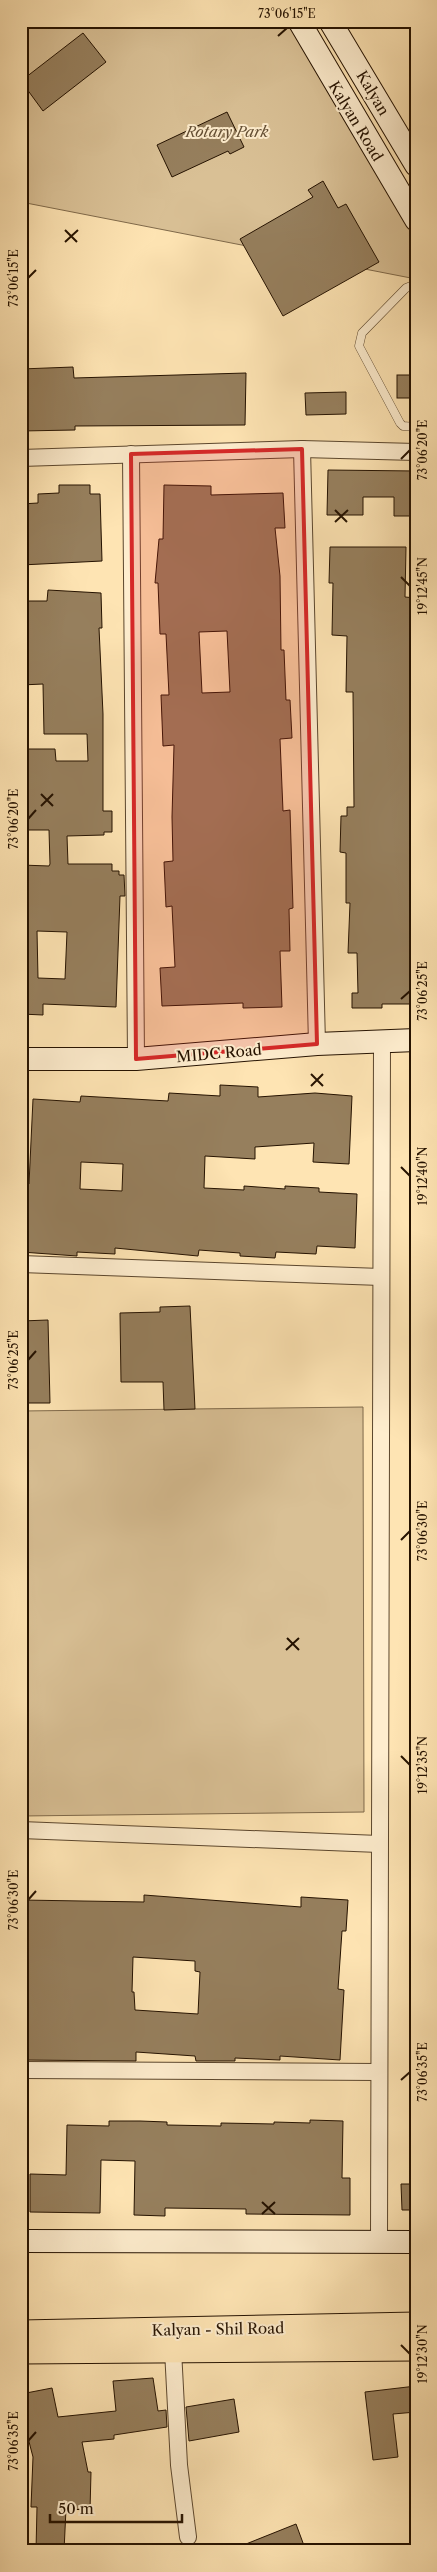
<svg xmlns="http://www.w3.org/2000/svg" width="437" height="2572" viewBox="0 0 437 2572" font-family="'Libre Caslon Text',serif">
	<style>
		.green { fill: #d9c095; stroke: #7f694a }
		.building { fill: #967f5d; stroke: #251200; fill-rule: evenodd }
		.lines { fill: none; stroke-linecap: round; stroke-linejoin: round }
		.lane-casing { stroke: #5b462d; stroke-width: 9 }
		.street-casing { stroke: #5b462d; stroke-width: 18 }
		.secondary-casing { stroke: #251200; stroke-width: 24 }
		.primary-casing { stroke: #251200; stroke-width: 27 }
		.lane { stroke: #feedce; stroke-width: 8 }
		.street { stroke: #feedce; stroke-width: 16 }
		.secondary { stroke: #feedce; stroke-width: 22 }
		.primary { stroke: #fee4b3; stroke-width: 25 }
		.marked { fill: #d62828; fill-opacity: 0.2; stroke: #d62828; stroke-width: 4; stroke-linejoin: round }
		.ticks { fill: none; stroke: #251200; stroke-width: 2 }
		.labels { text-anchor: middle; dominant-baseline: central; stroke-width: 4; stroke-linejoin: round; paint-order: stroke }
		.street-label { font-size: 15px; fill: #251200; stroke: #feedce }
		.park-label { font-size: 15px; font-style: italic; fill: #644f34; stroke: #feedce }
		.neatline { fill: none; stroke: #251200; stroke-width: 2 }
		.ticks-label { font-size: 12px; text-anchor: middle; fill: #251200 }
	</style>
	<rect width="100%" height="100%" fill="#fee4b3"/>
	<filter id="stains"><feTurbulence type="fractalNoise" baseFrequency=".004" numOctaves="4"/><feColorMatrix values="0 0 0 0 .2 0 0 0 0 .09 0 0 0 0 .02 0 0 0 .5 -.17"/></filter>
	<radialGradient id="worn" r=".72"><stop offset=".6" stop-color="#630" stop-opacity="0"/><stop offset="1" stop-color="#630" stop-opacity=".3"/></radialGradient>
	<g class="green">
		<polygon points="21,21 291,21 416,235 416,279 21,202"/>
		<polygon points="363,1407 364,1812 21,1816 21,1411"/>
	</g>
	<g class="building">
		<polygon points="83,33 106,62 43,111 21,81"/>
		<polygon points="227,112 244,147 230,154 228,151 172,177 157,145"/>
		<polygon points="323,181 338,208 346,204 379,262 283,316 240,239 313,197 308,190"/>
		<polygon points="73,367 74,378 246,373 245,425 75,426 75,430 21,431 21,369"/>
		<rect x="397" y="375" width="19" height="23"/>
		<polygon points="346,392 346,414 306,415 305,393"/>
		<polygon points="328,470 416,471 416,516 394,516 394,497 363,497 363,515 327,515"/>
		<polygon points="59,485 90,485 90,494 100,494 102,561 21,565 21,504 38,503 38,494 59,493"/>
		<path d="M164,485L211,486V495L283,493L285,528H275L280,576L281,650H284L286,700H290L292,738L280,739L283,811L290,810L293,908L289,909L290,951H280L282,1007L243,1008V1003L162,1006L160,968L175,967L172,906L166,907L164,862L173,861L172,817L174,745L163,746L161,695H169L166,634H160L158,583H155L159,539H163ZM227,631L230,692L202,693L199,632Z"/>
		<polygon points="330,547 406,547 405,597 416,598 414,969 416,969 416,1004 382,1004 382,1008 352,1008 352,993 358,993 357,953 348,953 350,903 346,903 346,853 340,852 341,816 347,816 347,807 354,807 353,692 346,692 347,636 332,635 333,583 329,583"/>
		<path d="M48,590L101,593L102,628H99L103,714V811H112V832H104V835L67,836L68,864H112V871H119V875H124L125,896H120L116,1007L43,1004V1015L21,1014V865L49,866L50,864L49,830H21V749H55L56,761H88L87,734H44L43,684L21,685V601H47ZM37,931L67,932L65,979L38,978Z"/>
		<path d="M220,1085L258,1087V1097L315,1093L352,1096L349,1164L313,1162L314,1143L255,1147V1159L205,1156L204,1188L244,1190V1186L285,1189V1186L319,1188V1192L357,1194L355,1248L317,1246L316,1254L276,1252L275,1258L240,1256V1253L199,1250L198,1256L115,1248V1254L77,1252V1256L21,1252V1183L29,1184L33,1099L80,1102L81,1096L168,1101L169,1093L220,1096ZM81,1162L123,1164L122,1191L80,1189Z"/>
		<polygon points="190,1306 195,1409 164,1410 163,1382 121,1382 120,1313 160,1312 160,1307"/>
		<polygon points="48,1320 50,1403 21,1403 21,1321"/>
		<path d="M144,1895L301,1907V1897L348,1900L346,1931H342L338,1989L344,1990L340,2060L280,2056V2060L235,2058V2061H196L195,2056L136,2052V2061L21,2060V1900L144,1902ZM133,1957L195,1961V1971L200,1972L198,2014L135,2010L134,1992H132Z"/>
		<polygon points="310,2120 343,2121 342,2178 350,2178 350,2215 246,2214 246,2209 165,2208 165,2216 134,2215 135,2161 101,2160 100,2213 30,2212 30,2174 66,2175 67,2125 109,2126 109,2121 140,2121 167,2122 167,2125 221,2126 221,2123 274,2124 274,2122 310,2123"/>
		<polygon points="401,2184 416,2184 416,2210 402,2210"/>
		<polygon points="153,2378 158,2411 166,2410 167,2427 114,2435 114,2439 82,2442 88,2472 91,2472 90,2510 66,2509 64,2551 36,2551 37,2507 31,2507 33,2457 27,2434 24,2435 21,2423 21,2394 52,2388 58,2417 116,2411 113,2381"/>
		<polygon points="416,2386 416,2412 393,2414 398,2457 373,2460 365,2392"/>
		<polygon points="234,2399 239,2432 189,2441 186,2407"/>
		<polygon points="296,2524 306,2551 231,2551 231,2550"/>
	</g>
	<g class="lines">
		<defs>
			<polyline id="lane" points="416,284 406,288 362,333 359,346 400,423 403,426 416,427"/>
			<g id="street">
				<polyline points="302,449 317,1044"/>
				<polyline points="131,454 136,1059"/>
				<polyline points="21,458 302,449 416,452"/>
				<polyline points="21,1264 381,1277"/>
				<polyline points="21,1830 379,1844"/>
				<polyline points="21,2070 378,2072"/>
				<polyline points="379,2240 382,1041"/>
				<polyline points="173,2350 179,2465 188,2537"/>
			</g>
			<g id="secondary">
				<polyline points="299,21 416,220"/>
				<polyline points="330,21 416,165"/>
				<polyline points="21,1059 136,1059 317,1044 416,1040"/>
				<polyline points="21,2241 416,2242"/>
			</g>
			<g id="primary">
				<polyline points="21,2333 416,2325"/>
				<polyline points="21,2351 416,2348"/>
			</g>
		</defs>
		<use href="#lane" class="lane-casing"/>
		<use href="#street" class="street-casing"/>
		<use href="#secondary" class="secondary-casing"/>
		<use href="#primary" class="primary-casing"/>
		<use href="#lane" class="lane"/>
		<use href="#street" class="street"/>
		<use href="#secondary" class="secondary"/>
		<use href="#primary" class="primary"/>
	</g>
	<path class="marked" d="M302,449L317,1044L136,1059L131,454Z"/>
	<path class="ticks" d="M278,36L287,28M65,230L77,242M65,242L78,230M28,278L36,270M401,459L410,450M335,510L347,522M335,522L348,510M401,577L410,586M41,794L53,806M41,806L53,794M28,819L36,810M401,999L410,991M311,1074L323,1086M311,1086L323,1074M401,1167L410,1176M28,1360L36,1351M401,1540L410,1531M287,1638L299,1650M286,1650L299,1638M401,1756L410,1765M28,1900L36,1891M401,2080L410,2072M262,2202L275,2214M262,2214L275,2202M401,2345L410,2354M28,2441L36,2432"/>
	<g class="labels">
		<g class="street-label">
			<text transform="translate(373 93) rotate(59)">Kalyan</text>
			<text transform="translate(356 121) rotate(59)">Kalyan Road</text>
			<text transform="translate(219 1053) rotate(-5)">MIDC Road</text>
			<text transform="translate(218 2329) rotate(-1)">Kalyan - Shil Road</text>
		</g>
		<g class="park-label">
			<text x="227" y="131">Rotary Park</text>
		</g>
	</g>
	<rect width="437" height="2572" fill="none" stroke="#fee4b3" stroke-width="55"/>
	<path d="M50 2514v8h132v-8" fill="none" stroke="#251200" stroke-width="2.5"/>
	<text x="58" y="2514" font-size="15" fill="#251200" stroke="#feedce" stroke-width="4" paint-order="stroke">50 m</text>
	<rect x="28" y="28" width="382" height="2516" class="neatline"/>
	<g class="ticks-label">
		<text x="287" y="18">73°06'15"E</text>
		<text transform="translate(14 278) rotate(-90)" y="4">73°06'15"E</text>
		<text transform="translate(423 450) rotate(-90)" y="4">73°06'20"E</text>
		<text transform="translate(423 586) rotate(-90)" y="4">19°12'45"N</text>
		<text transform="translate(14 819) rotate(-90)" y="4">73°06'20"E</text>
		<text transform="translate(423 991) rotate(-90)" y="4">73°06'25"E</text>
		<text transform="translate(423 1176) rotate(-90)" y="4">19°12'40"N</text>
		<text transform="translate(14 1360) rotate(-90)" y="4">73°06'25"E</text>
		<text transform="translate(423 1531) rotate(-90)" y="4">73°06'30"E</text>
		<text transform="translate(423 1765) rotate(-90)" y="4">19°12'35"N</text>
		<text transform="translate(14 1900) rotate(-90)" y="4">73°06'30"E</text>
		<text transform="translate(423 2072) rotate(-90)" y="4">73°06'35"E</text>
		<text transform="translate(423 2354) rotate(-90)" y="4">19°12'30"N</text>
		<text transform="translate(14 2441) rotate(-90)" y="4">73°06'35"E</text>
	</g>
	<rect width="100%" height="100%" filter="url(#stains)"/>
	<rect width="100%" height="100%" fill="url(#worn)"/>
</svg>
